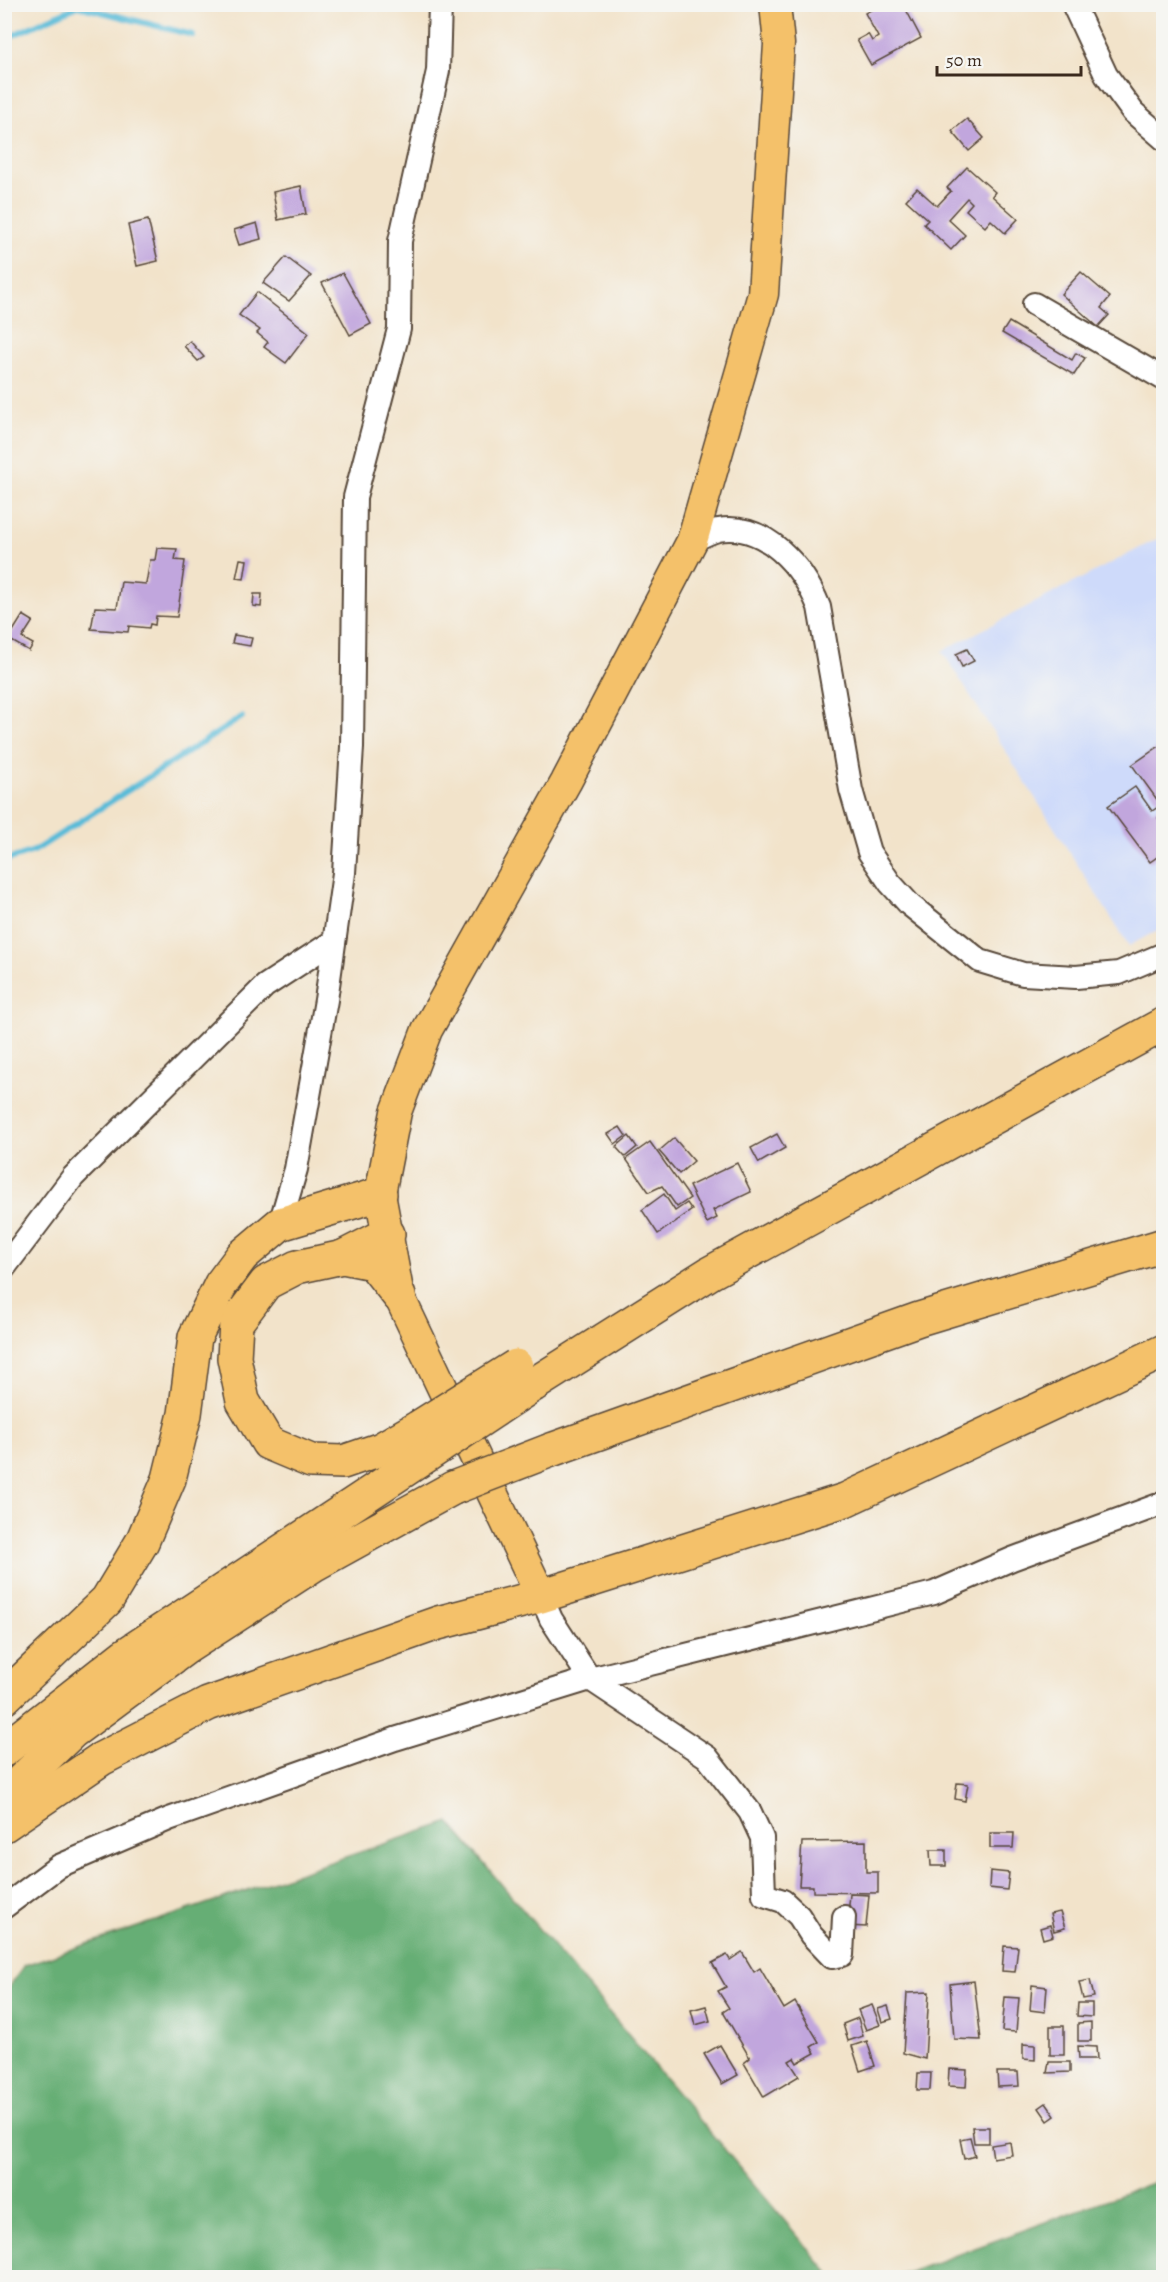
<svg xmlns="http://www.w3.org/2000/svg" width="1168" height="2282" viewBox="0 0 1168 2282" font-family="Alegreya,serif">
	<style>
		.built { fill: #cedafa }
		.forest { fill: #66ae74; stroke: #506c49; stroke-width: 1.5 }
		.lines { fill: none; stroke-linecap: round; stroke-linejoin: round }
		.stream { stroke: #59bbd8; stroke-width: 6 }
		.building { fill: #c1a6dd }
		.minor-casing { stroke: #564638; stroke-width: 26 }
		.major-casing { stroke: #564638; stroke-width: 33 }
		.highway-casing { stroke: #564638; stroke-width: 36 }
		.minor { stroke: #fff; stroke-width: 22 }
		.major { stroke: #f4c16a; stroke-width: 30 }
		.highway { stroke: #f4c16a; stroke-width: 33 }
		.highway-bridge-casing { stroke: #564638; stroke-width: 36; stroke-linecap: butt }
		.highway-bridge { stroke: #f4c16a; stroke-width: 33 }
	</style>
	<rect width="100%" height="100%" fill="#f6f6f2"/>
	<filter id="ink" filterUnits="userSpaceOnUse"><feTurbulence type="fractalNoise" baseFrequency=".0167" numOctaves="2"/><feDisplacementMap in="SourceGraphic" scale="12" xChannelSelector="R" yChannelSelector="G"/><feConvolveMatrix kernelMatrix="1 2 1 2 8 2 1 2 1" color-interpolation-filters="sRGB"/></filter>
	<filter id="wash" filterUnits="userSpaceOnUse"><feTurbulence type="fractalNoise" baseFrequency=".008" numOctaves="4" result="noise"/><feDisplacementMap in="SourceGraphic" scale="24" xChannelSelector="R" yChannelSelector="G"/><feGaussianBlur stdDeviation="1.35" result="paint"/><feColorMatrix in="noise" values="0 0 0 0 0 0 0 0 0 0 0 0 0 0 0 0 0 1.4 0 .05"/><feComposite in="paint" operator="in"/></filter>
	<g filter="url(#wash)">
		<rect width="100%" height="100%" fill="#f2e3ca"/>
		<polygon class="built" points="1163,536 1163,927 1129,946 942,651"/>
		<g class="forest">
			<polygon points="449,1822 832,2277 5,2277 5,1992 25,1965"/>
			<polygon points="1163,2179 1163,2277 896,2277"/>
		</g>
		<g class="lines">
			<g class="stream">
				<polyline points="4,39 78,6 193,35"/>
				<polyline points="4,861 34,851 242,717"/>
			</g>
		</g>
		<g id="blocks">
			<g class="building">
				<polygon points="871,4 903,4 921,38 871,65 857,40 868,34 872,41 878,37 865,13 873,9"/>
				<polygon points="967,119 984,138 969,151 952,131"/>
				<polygon points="967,167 995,192 992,196 1018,219 1005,233 991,220 985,227 966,210 972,203 967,198 948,219 965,235 951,250 924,224 928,220 906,200 917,188 937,206 951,191 947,188"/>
				<polygon points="301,186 306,214 278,220 273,192"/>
				<polygon points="148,220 158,261 137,266 128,225"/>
				<polygon points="257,223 261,239 239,245 234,230"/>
				<polygon points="286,257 311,276 289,301 263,283"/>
				<polygon points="1081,272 1110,297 1101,308 1109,315 1098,327 1061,294"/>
				<polygon points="343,273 371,324 350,335 322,283"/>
				<polygon points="257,292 309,333 286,363 264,347 268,342 257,333 260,330 239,315"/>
				<polygon points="1009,322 1072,360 1076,353 1085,358 1074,375 1002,333"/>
				<polygon points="190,341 204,357 198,361 184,346"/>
				<polygon points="157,548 177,549 175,560 185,561 177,617 156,616 155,625 150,624 149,628 129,626 128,632 91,629 95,607 117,608 121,582 146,584 150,560 155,560"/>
				<polygon points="240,559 247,560 244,579 236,578"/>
				<polygon points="254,594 262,594 261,607 253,606"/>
				<polygon points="23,615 33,621 22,638 33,644 29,651 8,639"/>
				<polygon points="234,635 252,638 250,646 232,643"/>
				<polygon points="967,649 974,661 962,667 956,654"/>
				<polygon points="1164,743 1164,814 1158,818 1164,826 1164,852 1150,862 1108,806 1135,787 1152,811 1161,805 1132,765"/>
				<polygon points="620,1127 626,1136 615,1144 608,1134"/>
				<polygon points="777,1134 785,1148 759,1163 751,1148"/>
				<polygon points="629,1136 637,1147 625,1157 616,1147"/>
				<polygon points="674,1138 694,1161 679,1174 659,1151"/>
				<polygon points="650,1142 690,1198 677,1207 662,1186 649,1192 626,1159"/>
				<polygon points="737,1163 751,1192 713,1210 717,1218 707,1223 689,1186"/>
				<polygon points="664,1194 675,1211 687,1203 692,1210 658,1234 642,1210"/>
				<polygon points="957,1783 968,1784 965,1801 955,1799"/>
				<polygon points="990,1833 1014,1833 1013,1848 990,1848"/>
				<polygon points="866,1841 866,1872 878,1872 878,1893 813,1892 813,1886 799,1886 802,1842"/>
				<polygon points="930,1850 946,1850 946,1866 931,1866"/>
				<polygon points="990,1871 1009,1873 1007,1890 989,1888"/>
				<polygon points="850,1894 869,1895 866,1927 847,1926"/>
				<polygon points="1060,1912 1065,1928 1054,1931 1050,1914"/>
				<polygon points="1050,1925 1053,1936 1043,1939 1040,1928"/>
				<polygon points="1004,1946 1018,1947 1015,1972 1002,1971"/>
				<polygon points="742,1952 754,1972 760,1968 784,2009 795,2002 819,2042 811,2047 815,2053 797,2063 794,2058 789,2061 799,2076 764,2097 744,2063 750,2058 723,2012 729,2008 718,1991 726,1987 712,1963 727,1955 730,1960"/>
				<polygon points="1090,1980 1094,1997 1083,1999 1079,1982"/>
				<polygon points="974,1981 981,2040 954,2039 950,1984"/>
				<polygon points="1032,1985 1047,1987 1045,2012 1030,2010"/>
				<polygon points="929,1992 925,2059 903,2053 907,1993"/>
				<polygon points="1005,1997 1019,1998 1016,2032 1002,2031"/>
				<polygon points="1078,2003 1092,2003 1092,2017 1077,2016"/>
				<polygon points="872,2005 880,2025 866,2030 858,2010"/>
				<polygon points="706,2006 710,2021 695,2025 691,2010"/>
				<polygon points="888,2006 892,2019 882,2022 878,2009"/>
				<polygon points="858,2018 863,2036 848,2041 843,2024"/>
				<polygon points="1091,2022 1091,2041 1078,2041 1078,2023"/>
				<rect x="1050" y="2026" width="14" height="29"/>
				<polygon points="867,2041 875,2066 860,2071 852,2046"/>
				<polygon points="1023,2044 1035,2045 1035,2060 1023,2059"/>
				<polygon points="720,2045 738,2075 722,2084 704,2054"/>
				<polygon points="1078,2046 1096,2047 1097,2059 1079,2059"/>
				<polygon points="1049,2062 1070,2062 1070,2072 1047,2073"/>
				<polygon points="949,2069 967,2070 966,2087 948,2086"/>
				<polygon points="997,2072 1018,2072 1019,2086 998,2087"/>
				<polygon points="918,2073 931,2073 930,2090 917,2090"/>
				<polygon points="1046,2103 1055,2116 1048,2121 1039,2108"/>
				<polygon points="972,2127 989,2127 989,2143 974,2143"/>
				<polygon points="970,2137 975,2156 964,2159 960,2139"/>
				<polygon points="1010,2142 1012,2155 993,2158 991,2145"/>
			</g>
		</g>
	</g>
	<g filter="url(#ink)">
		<use href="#blocks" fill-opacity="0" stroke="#564638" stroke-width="1.5"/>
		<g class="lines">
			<defs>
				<g id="minor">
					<polyline points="1073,4 1106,75 1133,112 1164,139"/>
					<polyline points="1034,304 1164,379"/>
					<path d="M692,541C700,537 710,532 718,530C766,522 803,567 819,607L851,790L869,852L890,883L910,905L980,961L1023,974L1076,977L1119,973L1164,954"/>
					<polyline points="280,1224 296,1169 326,1000 344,873 352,747 355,497 399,329 400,241 438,71 440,4"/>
					<polyline points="4,1268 73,1177 265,986 334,941"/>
					<polyline points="541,1596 551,1619 590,1679 707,1757 750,1812 762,1838 764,1895 783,1901 799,1916 811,1935 832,1957 842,1955 844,1917"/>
					<polyline points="4,1907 59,1866 169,1819 395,1739 590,1679 934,1593 1012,1559 1164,1503"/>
				</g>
				<polyline id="major" points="541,1596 399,1296 380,1194 396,1112 427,1030 566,782 692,541 763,294 779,44 775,4"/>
				<g id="highway">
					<polyline points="343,1257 388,1234"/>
					<polyline points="399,1296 373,1263 343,1257 297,1267 266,1283 236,1323 234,1358 243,1401 268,1443 311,1461 343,1462 381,1449 419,1427"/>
					<polyline points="533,1385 710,1273 1164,1024"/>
					<polyline points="551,1450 919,1319 1164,1245"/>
					<polyline points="4,1698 107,1600 142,1542 169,1479 185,1414 195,1337 221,1284 242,1256 280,1224 380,1194"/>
					<polyline points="4,1750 125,1655 441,1446"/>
					<polyline points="4,1797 72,1732 184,1649 315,1564 453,1488"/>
					<polyline points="4,1825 101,1759 208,1704 438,1623 541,1596 845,1500 1164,1351"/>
				</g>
			</defs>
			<use href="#minor" class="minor-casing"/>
			<use href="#major" class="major-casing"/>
			<use href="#highway" class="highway-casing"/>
			<use href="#minor" class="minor"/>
			<use href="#major" class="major"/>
			<use href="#highway" class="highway"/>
			<defs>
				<g id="highway-bridge">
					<polyline points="419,1427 516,1366"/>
					<polyline points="441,1446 533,1385"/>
					<polyline points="453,1488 551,1450"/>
				</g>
			</defs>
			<use href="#highway-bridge" class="highway-bridge-casing"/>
			<use href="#highway-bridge" class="highway-bridge"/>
		</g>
	</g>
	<rect width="1168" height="2282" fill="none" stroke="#f6f6f2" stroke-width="24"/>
	<path d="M937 66v9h144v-9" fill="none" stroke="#3b2a1e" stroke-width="3"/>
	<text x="946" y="66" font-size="18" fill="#3b2a1e" stroke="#f6f6f2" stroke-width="4.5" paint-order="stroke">50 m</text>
</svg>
